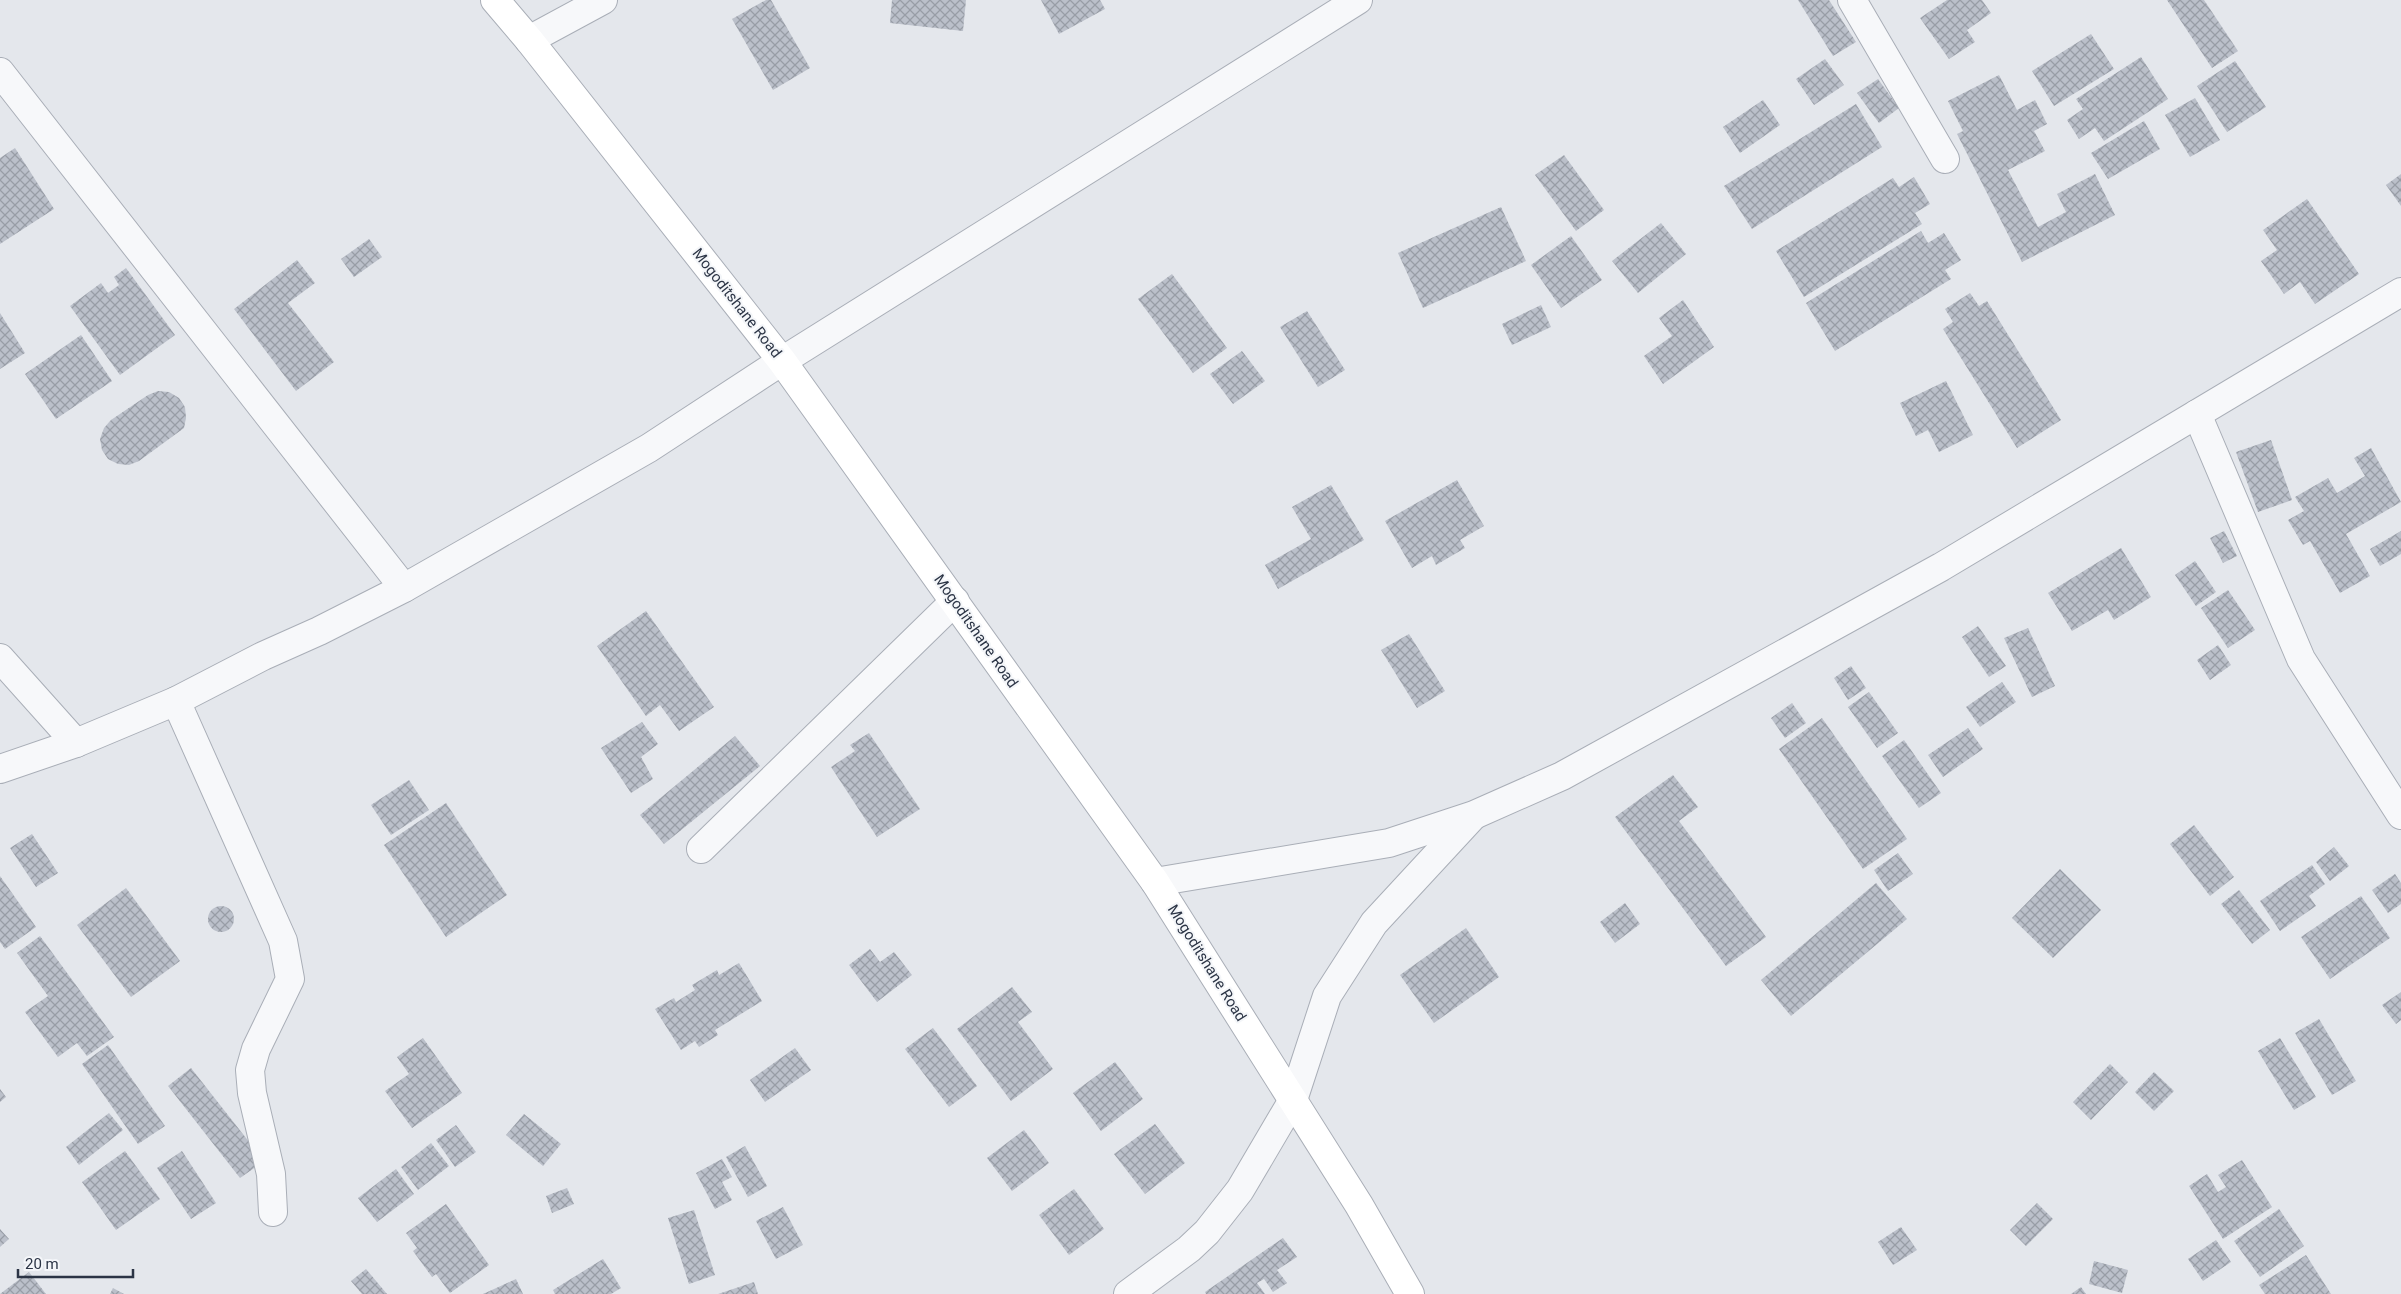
<svg xmlns="http://www.w3.org/2000/svg" width="2401" height="1294" viewBox="0 0 2401 1294" font-family="Roboto,sans-serif">
	<style>
		.building { fill: url(#building-cross-hatch) }
		.lines { fill: none; stroke-linecap: round; stroke-linejoin: round }
		.minor-casing { stroke: #a9aeb7; stroke-width: 30 }
		.secondary-casing { stroke: #a9aeb7; stroke-width: 30 }
		.minor { stroke: #f7f8fa; stroke-width: 28 }
		.secondary { stroke: #fff; stroke-width: 28 }
		.labels { text-anchor: middle; dominant-baseline: central; stroke-width: 4; stroke-linejoin: round; paint-order: stroke }
		.street-label { font-size: 15px; fill: #2b3445; stroke: #f4f6f9 }
	</style>
	<defs>
		<pattern id="building-cross-hatch" width="8" height="8" patternUnits="userSpaceOnUse" patternTransform="scale(1.25)"><rect width="8" height="8" fill="#bbc0ca"/><path d="M0 0l8 8M0 8l8-8" fill="none" stroke="#989da6"/></pattern>
	</defs>
	<rect width="100%" height="100%" fill="#e4e7ec"/>
	<g class="building">
		<polygon points="766,0 771,0 810,68 773,90 732,19"/>
		<polygon points="892,0 966,0 963,31 890,23"/>
		<polygon points="1041,0 1100,0 1105,9 1059,34"/>
		<polygon points="1798,0 1829,0 1856,42 1833,56"/>
		<polygon points="1947,0 1982,0 1991,13 1967,30 1975,42 1949,59 1920,18"/>
		<polygon points="2167,0 2204,0 2238,51 2212,68"/>
		<polygon points="2091,34 2114,69 2054,106 2032,71"/>
		<polygon points="2141,57 2168,99 2104,141 2095,128 2079,139 2067,120 2083,109 2076,99"/>
		<polygon points="1825,59 1844,85 1814,105 1796,79"/>
		<polygon points="2235,61 2266,107 2227,132 2197,86"/>
		<polygon points="1999,75 2017,110 2035,100 2047,124 2034,131 2045,151 2008,170 2038,227 2066,212 2057,194 2095,174 2115,215 2022,262 1957,134 1963,131 1948,101"/>
		<polygon points="1878,79 1899,108 1879,123 1857,93"/>
		<polygon points="2195,98 2220,140 2190,157 2165,115"/>
		<polygon points="1763,100 1780,125 1740,153 1723,127"/>
		<polygon points="1856,104 1882,147 1752,229 1724,186"/>
		<polygon points="2144,121 2160,149 2108,179 2091,153"/>
		<polygon points="15,148 54,209 0,244 0,158"/>
		<polygon points="1564,155 1604,210 1576,231 1535,175"/>
		<polygon points="2401,174 2401,206 2386,185"/>
		<polygon points="1914,177 1930,204 1915,213 1922,224 1804,297 1776,251 1893,178 1899,187"/>
		<polygon points="2307,199 2359,274 2315,304 2300,282 2284,294 2261,261 2277,250 2263,230"/>
		<polygon points="1501,207 1526,261 1423,308 1398,253"/>
		<polygon points="1661,223 1686,254 1638,293 1612,261"/>
		<polygon points="1921,231 1928,243 1944,233 1961,260 1945,270 1951,279 1835,351 1806,303"/>
		<polygon points="1571,236 1602,280 1561,308 1531,265"/>
		<polygon points="369,239 382,257 354,277 341,259"/>
		<polygon points="297,260 315,283 288,303 334,362 296,391 234,309"/>
		<polygon points="126,268 175,335 120,375 70,306 101,283 108,293 119,285 114,277"/>
		<polygon points="1172,274 1227,348 1193,373 1138,299"/>
		<polygon points="1970,293 1979,306 1987,301 2061,420 2017,448 1943,329 1953,322 1945,309"/>
		<polygon points="1683,300 1714,347 1663,384 1644,356 1672,336 1659,318"/>
		<polygon points="1541,305 1551,327 1512,345 1502,324"/>
		<polygon points="1307,311 1345,370 1318,387 1280,327"/>
		<polygon points="0,313 25,353 0,369"/>
		<polygon points="81,335 112,381 56,419 25,374"/>
		<polygon points="1242,351 1265,381 1233,404 1210,374"/>
		<polygon points="1946,381 1973,435 1939,452 1928,430 1916,436 1900,403"/>
		<polygon points="158,391 169,392 179,398 185,407 186,418 184,428 139,461 129,465 118,464 108,459 102,450 100,439 104,428 111,420 148,395"/>
		<polygon points="2271,440 2292,500 2258,512 2236,452"/>
		<polygon points="2371,448 2401,502 2346,534 2370,576 2340,593 2310,541 2303,545 2288,520 2304,511 2295,497 2328,478 2337,493 2365,476 2354,458"/>
		<polygon points="1457,480 1484,526 1460,540 1465,548 1436,565 1432,556 1412,568 1385,521"/>
		<polygon points="1331,485 1364,540 1278,589 1265,565 1311,539 1292,507"/>
		<polygon points="2224,531 2237,556 2223,563 2210,538"/>
		<polygon points="2401,531 2401,554 2380,566 2370,549"/>
		<polygon points="2121,548 2151,597 2114,620 2108,610 2072,631 2048,593"/>
		<polygon points="2195,561 2216,592 2196,606 2175,575"/>
		<polygon points="2228,590 2255,630 2228,648 2201,608"/>
		<polygon points="646,611 714,707 679,731 660,705 646,716 597,646"/>
		<polygon points="1978,626 2006,666 1989,677 1962,637"/>
		<polygon points="2028,628 2055,686 2032,697 2004,638"/>
		<polygon points="1409,634 1445,691 1417,708 1381,650"/>
		<polygon points="2218,645 2231,665 2210,680 2197,660"/>
		<polygon points="1851,666 1866,688 1848,700 1834,678"/>
		<polygon points="2002,682 2016,702 1980,727 1966,707"/>
		<polygon points="1869,692 1898,733 1877,748 1848,707"/>
		<polygon points="1792,703 1806,723 1785,738 1771,718"/>
		<polygon points="1822,718 1907,839 1863,869 1779,749"/>
		<polygon points="642,722 658,744 641,757 653,779 631,793 601,748"/>
		<polygon points="1968,728 1983,749 1943,777 1928,755"/>
		<polygon points="869,733 920,809 877,837 831,767 855,751 850,745"/>
		<polygon points="735,736 760,766 664,844 640,815"/>
		<polygon points="1904,740 1941,793 1919,808 1882,756"/>
		<polygon points="1673,775 1698,807 1679,821 1766,937 1726,966 1615,817"/>
		<polygon points="409,780 429,810 391,835 371,805"/>
		<polygon points="446,803 507,895 446,937 384,845"/>
		<polygon points="2194,825 2234,877 2210,896 2170,844"/>
		<polygon points="32,834 58,873 36,887 10,848"/>
		<polygon points="2334,847 2349,866 2330,881 2316,862"/>
		<polygon points="1898,853 1913,874 1888,891 1874,870"/>
		<polygon points="2312,865 2325,884 2309,896 2316,906 2280,931 2260,901"/>
		<polygon points="2060,869 2101,910 2053,958 2012,918"/>
		<polygon points="2395,874 2401,883 2401,904 2388,913 2372,890"/>
		<polygon points="0,876 36,927 5,949 0,942"/>
		<polygon points="1876,883 1907,919 1791,1016 1761,980"/>
		<polygon points="126,888 180,961 131,997 77,925"/>
		<polygon points="2239,890 2270,930 2252,944 2221,904"/>
		<polygon points="2361,896 2390,938 2330,979 2301,937"/>
		<polygon points="1625,903 1640,924 1615,943 1600,922"/>
		<circle cx="221" cy="919" r="13"/>
		<polygon points="1466,928 1499,977 1434,1023 1400,975"/>
		<polygon points="40,936 114,1037 87,1056 77,1043 58,1057 25,1012 48,996 17,953"/>
		<polygon points="870,949 880,962 894,952 912,975 877,1002 849,965"/>
		<polygon points="739,963 762,1001 715,1030 718,1035 699,1047 695,1041 681,1050 655,1009 674,998 676,1002 695,990 692,985 717,970 719,975"/>
		<polygon points="1012,987 1032,1012 1018,1022 1053,1069 1011,1101 957,1029"/>
		<polygon points="2401,992 2401,1020 2396,1024 2382,1005"/>
		<polygon points="2319,1019 2356,1081 2332,1095 2295,1033"/>
		<polygon points="933,1028 977,1086 949,1107 905,1049"/>
		<polygon points="423,1038 462,1093 412,1128 385,1091 409,1074 397,1057"/>
		<polygon points="2280,1038 2316,1097 2294,1110 2258,1051"/>
		<polygon points="108,1045 165,1126 138,1144 82,1064"/>
		<polygon points="795,1048 811,1070 765,1102 750,1080"/>
		<polygon points="1115,1062 1143,1099 1101,1131 1073,1093"/>
		<polygon points="2110,1064 2128,1082 2091,1120 2073,1102"/>
		<polygon points="191,1068 264,1161 240,1178 168,1086"/>
		<polygon points="2154,1072 2174,1091 2154,1111 2135,1092"/>
		<polygon points="0,1089 6,1097 0,1102"/>
		<polygon points="109,1113 123,1130 79,1165 66,1147"/>
		<polygon points="524,1114 561,1144 543,1166 506,1135"/>
		<polygon points="1155,1124 1185,1163 1145,1194 1114,1154"/>
		<polygon points="456,1125 476,1152 455,1167 436,1140"/>
		<polygon points="1024,1130 1049,1163 1012,1191 987,1158"/>
		<polygon points="431,1143 449,1166 418,1190 401,1167"/>
		<polygon points="745,1146 767,1186 748,1197 726,1157"/>
		<polygon points="125,1151 160,1199 116,1230 82,1182"/>
		<polygon points="182,1151 216,1203 191,1219 157,1168"/>
		<polygon points="722,1159 732,1177 722,1182 732,1200 715,1209 696,1173"/>
		<polygon points="2242,1160 2272,1207 2223,1239 2189,1186 2207,1174 2218,1192 2226,1187 2218,1175"/>
		<polygon points="396,1169 414,1194 377,1222 358,1198"/>
		<polygon points="567,1188 574,1204 552,1213 546,1196"/>
		<polygon points="1074,1189 1104,1229 1069,1255 1039,1215"/>
		<polygon points="2037,1203 2053,1219 2026,1246 2010,1230"/>
		<polygon points="446,1204 489,1265 450,1293 436,1274 432,1277 413,1251 417,1248 406,1233"/>
		<polygon points="783,1207 803,1245 776,1259 756,1221"/>
		<polygon points="2279,1209 2304,1246 2260,1277 2234,1241"/>
		<polygon points="694,1210 715,1275 689,1284 668,1218"/>
		<polygon points="1901,1227 1917,1250 1893,1265 1878,1242"/>
		<polygon points="0,1229 9,1239 0,1247"/>
		<polygon points="1283,1238 1297,1257 1277,1270 1287,1283 1273,1292 1264,1279 1257,1283 1265,1294 1206,1294 1205,1292"/>
		<polygon points="2216,1240 2231,1262 2203,1281 2188,1259"/>
		<polygon points="2306,1255 2331,1294 2265,1294 2259,1285"/>
		<polygon points="603,1259 621,1288 611,1294 555,1294 553,1290"/>
		<polygon points="2094,1261 2128,1270 2122,1293 2089,1284"/>
		<polygon points="366,1269 387,1294 362,1294 351,1281"/>
		<polygon points="29,1272 46,1294 0,1294"/>
		<polygon points="516,1279 523,1294 483,1294"/>
		<polygon points="754,1282 758,1294 718,1294"/>
		<polygon points="2081,1287 2086,1294 2071,1294"/>
		<polygon points="113,1288 124,1294 110,1294"/>
	</g>
	<g class="lines">
		<defs>
			<g id="minor">
				<polyline points="1852,0 1945,159"/>
				<polyline points="529,40 603,0"/>
				<polyline points="0,72 404,588"/>
				<polyline points="2197,414 2301,659 2401,815"/>
				<polyline points="0,658 76,743"/>
				<polyline points="176,701 283,941 290,979 256,1049 250,1070 252,1093 271,1174 273,1212"/>
				<polyline points="0,769 76,743 176,701 263,656 319,631 404,588 649,448 782,361 1358,0"/>
				<polyline points="701,849 955,601"/>
				<polyline points="1155,882 1389,843 1474,815 1562,776 1941,567 2401,292"/>
				<polyline points="1128,1294 1189,1249 1207,1232 1240,1190 1293,1100 1327,996 1374,923 1473,816"/>
			</g>
			<polyline id="secondary" points="495,0 529,40 782,361 1155,882 1359,1205 1410,1294"/>
		</defs>
		<use href="#minor" class="minor-casing"/>
		<use href="#secondary" class="secondary-casing"/>
		<use href="#minor" class="minor"/>
		<use href="#secondary" class="secondary"/>
	</g>
	<g class="labels">
		<g class="street-label">
			<text transform="translate(737 303) rotate(52)">Mogoditshane Road</text>
			<text transform="translate(976 631) rotate(55)">Mogoditshane Road</text>
			<text transform="translate(1207 963) rotate(58)">Mogoditshane Road</text>
		</g>
	</g>
	<path d="M18 1269v8h115v-8" fill="none" stroke="#2b3445" stroke-width="2.5"/>
	<text x="25" y="1269" font-size="15" fill="#2b3445" stroke="#f4f6f9" stroke-width="4" paint-order="stroke">20 m</text>
</svg>
